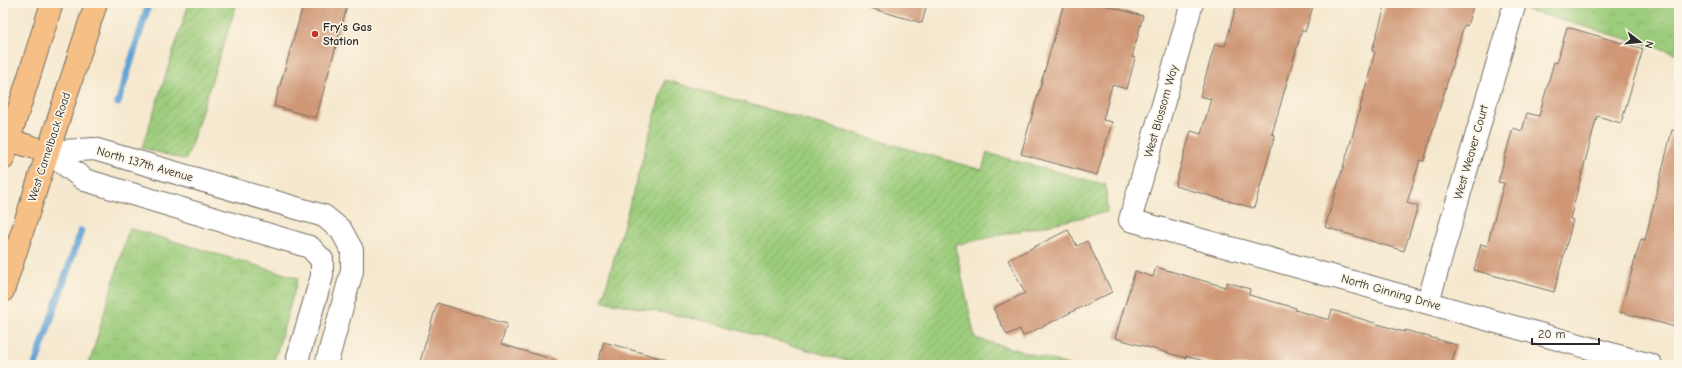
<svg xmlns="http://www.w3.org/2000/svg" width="1682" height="368" viewBox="0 0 1682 368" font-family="'Comic Neue',sans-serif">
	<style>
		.park { fill: url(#park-crowns); stroke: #647c53 }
		.garden { fill: url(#garden-furrows); stroke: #647c53 }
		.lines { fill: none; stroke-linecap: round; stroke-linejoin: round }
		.stream { stroke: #60a3d5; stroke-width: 7 }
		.building { fill: #cf9776 }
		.minor-casing { stroke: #726d64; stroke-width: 24 }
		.major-casing { stroke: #726d64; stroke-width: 24 }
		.minor { stroke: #fff; stroke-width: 22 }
		.major { stroke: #f5bf86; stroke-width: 22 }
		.poi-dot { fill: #c8321e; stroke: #fcf5e5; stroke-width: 1.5 }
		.labels { text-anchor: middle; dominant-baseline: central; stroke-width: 3.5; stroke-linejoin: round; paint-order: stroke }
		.poi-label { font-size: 12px; font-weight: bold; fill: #2b2b2b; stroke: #fcf5e5; text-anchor: start }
		.street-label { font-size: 12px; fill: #2b2b2b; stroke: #fcf5e5 }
	</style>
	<defs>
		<pattern id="park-crowns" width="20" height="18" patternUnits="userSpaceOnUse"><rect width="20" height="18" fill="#9ccc7b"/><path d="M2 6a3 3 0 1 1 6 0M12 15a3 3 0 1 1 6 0" fill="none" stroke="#87af6a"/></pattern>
		<pattern id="garden-furrows" width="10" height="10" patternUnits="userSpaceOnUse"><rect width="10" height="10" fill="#9ccc7b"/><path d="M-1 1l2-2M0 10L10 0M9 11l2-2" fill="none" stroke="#87af6a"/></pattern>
	</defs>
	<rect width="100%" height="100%" fill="#fcf5e5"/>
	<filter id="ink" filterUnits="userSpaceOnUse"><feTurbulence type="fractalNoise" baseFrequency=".025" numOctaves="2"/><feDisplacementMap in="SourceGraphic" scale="8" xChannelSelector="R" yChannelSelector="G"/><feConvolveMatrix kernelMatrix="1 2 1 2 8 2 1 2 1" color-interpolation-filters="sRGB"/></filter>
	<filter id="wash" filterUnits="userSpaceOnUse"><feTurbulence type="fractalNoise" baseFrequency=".012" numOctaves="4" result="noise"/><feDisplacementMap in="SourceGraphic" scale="16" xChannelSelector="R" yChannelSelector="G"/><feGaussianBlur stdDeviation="0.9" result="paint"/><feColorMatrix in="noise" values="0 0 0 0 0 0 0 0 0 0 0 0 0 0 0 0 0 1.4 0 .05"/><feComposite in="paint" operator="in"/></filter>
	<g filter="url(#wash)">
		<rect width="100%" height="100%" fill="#f5e8ce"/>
		<g class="park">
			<polygon points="1502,3 1679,3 1679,54"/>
			<polygon points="129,228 298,278 273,365 89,365"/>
		</g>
		<g class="garden">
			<polygon points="189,3 237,3 186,160 142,148"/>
			<polygon points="665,80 982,170 987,153 1106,185 1107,212 955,245 975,338 1069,365 861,365 706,321 602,301"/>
		</g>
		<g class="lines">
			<g class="stream">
				<polyline points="118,103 149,3"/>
				<polyline points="35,365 81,231"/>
			</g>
		</g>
		<g id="blocks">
			<g class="building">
				<polygon points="304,3 348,3 316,118 274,106"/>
				<polygon points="871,3 927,3 922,23 870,8"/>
				<polygon points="1064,3 1097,3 1143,16 1132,57 1135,58 1127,89 1112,85 1103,120 1112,122 1097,175 1021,154"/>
				<polygon points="1237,3 1314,3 1305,32 1302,30 1272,134 1275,135 1254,208 1175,186 1191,131 1201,134 1211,99 1200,96 1215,44 1225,46"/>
				<polygon points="1386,3 1474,3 1467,26 1464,25 1424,161 1420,160 1407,203 1418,206 1404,251 1325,227 1351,141 1375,52 1372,51"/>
				<polygon points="1567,27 1643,49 1621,123 1597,116 1570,219 1573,220 1554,292 1474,270 1481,244 1487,246 1504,183 1498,182 1513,128 1522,131 1527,113 1539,116 1554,62 1557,63"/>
				<polygon points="1672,130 1679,131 1679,328 1620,312 1641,239 1645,240"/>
				<polygon points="1068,230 1077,246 1087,241 1112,292 1023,336 1020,329 1007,335 993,308 1025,293 1008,260"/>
				<polygon points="1156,267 1225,287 1227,282 1250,289 1249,295 1296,308 1295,310 1329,320 1332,310 1404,332 1405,330 1457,345 1451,365 1218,365 1186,356 1186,358 1115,338 1135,271 1153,277"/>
				<polygon points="437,303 507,324 501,344 555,360 555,365 419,365"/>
				<polygon points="604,342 667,360 667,365 597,365"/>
			</g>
		</g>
	</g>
	<g filter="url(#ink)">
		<use href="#blocks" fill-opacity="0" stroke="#726d64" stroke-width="1"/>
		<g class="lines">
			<defs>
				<g id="minor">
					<polyline points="1192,3 1130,220 1651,365"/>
					<polyline points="48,152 94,149 324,216 341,230 352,250 352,271 326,365"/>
					<polyline points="48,152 85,180 310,247 322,260"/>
					<polyline points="1428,302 1515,3"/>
					<polyline points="299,365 298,357 322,276 322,260"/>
				</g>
				<g id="major">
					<polyline points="9,140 48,152"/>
					<polyline points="3,159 52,3"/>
					<polyline points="3,291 96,3"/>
				</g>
			</defs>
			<use href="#minor" class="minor-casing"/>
			<use href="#major" class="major-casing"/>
			<use href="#minor" class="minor"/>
			<use href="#major" class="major"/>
		</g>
	</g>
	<circle class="poi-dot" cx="315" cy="34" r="4"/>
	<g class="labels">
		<g class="poi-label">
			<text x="323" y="27">Fry's Gas<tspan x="323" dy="14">Station</tspan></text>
		</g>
		<g class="street-label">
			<text transform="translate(1161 111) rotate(-74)">West Blossom Way</text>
			<text transform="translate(49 147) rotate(-72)">West Camelback Road</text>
			<text transform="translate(1471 152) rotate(-74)">West Weaver Court</text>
			<text transform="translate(145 164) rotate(16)">North 137th Avenue</text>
			<text transform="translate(1391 292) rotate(16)">North Ginning Drive</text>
		</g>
	</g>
	<rect width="1682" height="368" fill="none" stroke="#fcf5e5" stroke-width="16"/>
	<g transform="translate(1640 42) rotate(106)" stroke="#fcf5e5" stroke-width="3" paint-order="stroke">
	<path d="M0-3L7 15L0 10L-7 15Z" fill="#2b2b2b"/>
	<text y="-6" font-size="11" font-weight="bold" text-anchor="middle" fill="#2b2b2b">N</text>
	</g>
	<path d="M1532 338v6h67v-6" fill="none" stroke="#2b2b2b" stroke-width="2"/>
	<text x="1538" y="338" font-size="12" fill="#2b2b2b" stroke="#fcf5e5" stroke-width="3" paint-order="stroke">20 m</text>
</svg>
